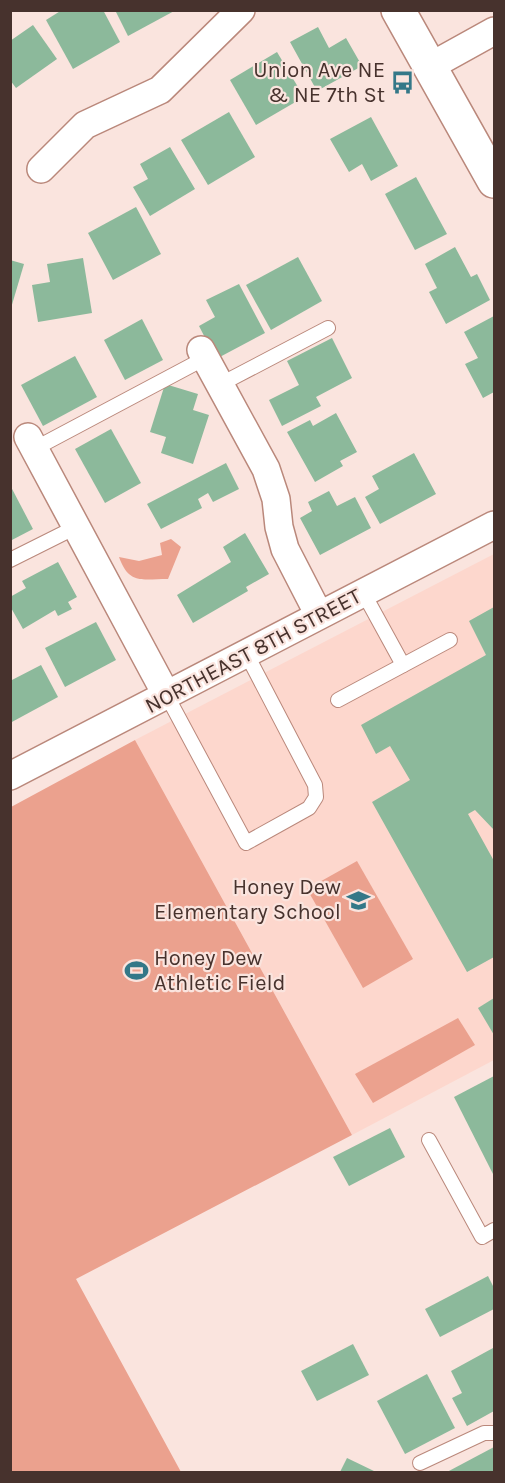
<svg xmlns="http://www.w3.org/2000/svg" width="505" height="1483" viewBox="0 0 505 1483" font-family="Karla,sans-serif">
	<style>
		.built { fill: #fdd7cd }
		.green { fill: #eba18e }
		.building { fill: #8cb99b }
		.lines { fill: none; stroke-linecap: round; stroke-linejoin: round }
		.service-casing { stroke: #ba887b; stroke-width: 16 }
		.minor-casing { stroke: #ba887b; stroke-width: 30 }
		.tertiary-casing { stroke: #ba887b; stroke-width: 36 }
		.service { stroke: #fff; stroke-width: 14 }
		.minor { stroke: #fff; stroke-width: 27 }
		.tertiary { stroke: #fff; stroke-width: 33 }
		.labels { text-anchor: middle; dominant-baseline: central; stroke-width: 4.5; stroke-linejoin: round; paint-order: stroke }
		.poi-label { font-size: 22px; fill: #47322d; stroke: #fae4de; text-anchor: end }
		.street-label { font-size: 22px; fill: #47322d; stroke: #fae4de }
	</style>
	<rect width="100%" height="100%" fill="#fae4de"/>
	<polygon class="built" points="494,554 494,1060 352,1135 135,740"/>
	<g class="green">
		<path d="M171,539L181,547L168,579C142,579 129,585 119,557L139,561L162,555L160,543Z"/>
		<polygon points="135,740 352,1135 76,1279 181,1472 11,1472 11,807"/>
		<polygon points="357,861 413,959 363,988 307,889"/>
		<polygon points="458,1018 475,1045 373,1103 355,1074"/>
	</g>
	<g class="building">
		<polygon points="62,10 103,10 120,42 73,69 46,20"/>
		<polygon points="115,10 176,10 128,36"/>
		<polygon points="33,25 57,59 16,88 10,80 10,41"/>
		<polygon points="318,27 329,48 346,38 362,66 317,91 290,42"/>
		<polygon points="277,52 304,97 256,125 230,80"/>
		<polygon points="229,112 255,157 208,185 181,140"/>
		<polygon points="371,117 398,166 371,181 362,164 349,172 330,139"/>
		<polygon points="170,147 195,189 150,216 133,187 148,179 140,164"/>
		<polygon points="416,177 447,234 415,250 385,194"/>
		<polygon points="136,207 161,254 113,280 88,233"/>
		<polygon points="455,247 471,277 477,274 490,300 446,324 429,292 437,288 425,264"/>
		<polygon points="298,257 322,301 271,330 246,285"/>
		<polygon points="83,258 92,313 38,322 32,285 50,282 47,264"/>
		<polygon points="10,260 24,264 11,308 10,308"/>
		<polygon points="239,284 265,333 216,359 199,326 215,317 206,300"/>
		<polygon points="494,316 494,392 483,398 465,364 478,358 464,332"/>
		<polygon points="142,319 163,360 125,380 104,340"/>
		<polygon points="332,338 352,378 316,397 321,406 282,426 269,400 299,385 287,361"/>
		<polygon points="75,356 97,397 43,426 21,385"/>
		<polygon points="165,384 198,394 193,410 209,415 193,464 161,453 166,437 150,432"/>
		<polygon points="336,413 357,452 340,461 343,466 315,482 287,432 310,420 313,426"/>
		<polygon points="111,429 141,483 105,503 75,449"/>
		<polygon points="414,453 436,494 380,524 365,497 379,489 372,476"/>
		<polygon points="226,463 239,489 213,502 208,493 198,499 202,508 161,529 147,504"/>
		<polygon points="10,485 33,529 10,541"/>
		<polygon points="329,491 337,506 355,497 371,528 320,555 300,518 312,511 308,502"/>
		<polygon points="245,533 269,574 246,587 248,591 193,623 177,595 231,562 223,547"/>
		<polygon points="58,562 77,597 68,602 72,609 58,616 55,610 23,629 10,606 10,597 26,588 22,581"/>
		<polygon points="494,607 494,830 475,810 468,814 494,861 494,957 467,972 372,802 410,780 390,746 376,754 361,725 486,655 469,621"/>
		<polygon points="96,622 116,660 65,687 45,648"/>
		<polygon points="41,665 58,697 10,723 10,681"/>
		<polygon points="494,998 494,1035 478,1008"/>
		<polygon points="494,1076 494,1176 454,1097"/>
		<polygon points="390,1128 405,1157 349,1186 333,1157"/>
		<polygon points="488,1276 494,1288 494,1309 440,1337 425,1309"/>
		<polygon points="353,1344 369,1375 317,1401 301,1371"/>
		<polygon points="493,1348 494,1411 467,1426 452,1398 462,1393 451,1371"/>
		<polygon points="427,1374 455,1428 405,1454 377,1401"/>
		<polygon points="494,1447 494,1472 447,1472"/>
		<polygon points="347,1458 376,1472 340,1472"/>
	</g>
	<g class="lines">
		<defs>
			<g id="service">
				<polyline points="221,384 328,328"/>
				<polyline points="34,449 194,364"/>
				<polyline points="10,560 76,527"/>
				<polyline points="363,592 403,665"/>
				<polyline points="167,696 246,843 309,808 316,797 315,785 246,653"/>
				<polyline points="338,700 450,640"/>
				<polyline points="429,1140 482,1237 494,1230"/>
				<polyline points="420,1463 484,1433 494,1433"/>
			</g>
			<g id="minor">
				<polyline points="429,67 494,31"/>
				<polyline points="41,169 85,125 160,90 241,10"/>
				<polyline points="201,350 266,469 276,499 279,527 285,549 319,615"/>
				<polyline points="28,437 167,696"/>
				<polyline points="10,776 494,525"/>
			</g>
			<polyline id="tertiary" points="398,10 494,181"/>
		</defs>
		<use href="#service" class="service-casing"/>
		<use href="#minor" class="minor-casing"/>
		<use href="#tertiary" class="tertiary-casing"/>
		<use href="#service" class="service"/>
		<use href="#minor" class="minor"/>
		<use href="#tertiary" class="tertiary"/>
	</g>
	<defs>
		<symbol id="bus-bare" viewBox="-9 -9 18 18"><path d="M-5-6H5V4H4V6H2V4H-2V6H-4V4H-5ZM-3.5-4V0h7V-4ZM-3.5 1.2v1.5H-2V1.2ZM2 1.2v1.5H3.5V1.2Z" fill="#347888" stroke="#fae4de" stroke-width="2.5" paint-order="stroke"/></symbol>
		<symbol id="school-bare" viewBox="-9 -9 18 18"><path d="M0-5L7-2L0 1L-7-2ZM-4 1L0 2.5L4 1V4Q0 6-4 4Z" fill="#347888" stroke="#fae4de" stroke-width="2.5" paint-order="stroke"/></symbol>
		<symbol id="stadium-bare" viewBox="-9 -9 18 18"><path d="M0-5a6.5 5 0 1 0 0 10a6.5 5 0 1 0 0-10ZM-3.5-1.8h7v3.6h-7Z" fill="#347888" stroke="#fae4de" stroke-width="2.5" paint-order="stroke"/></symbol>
	</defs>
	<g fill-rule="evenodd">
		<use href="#bus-bare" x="386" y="66" width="33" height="33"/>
		<use href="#school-bare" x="342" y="884" width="33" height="33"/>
		<use href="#stadium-bare" x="120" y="954" width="33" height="33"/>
	</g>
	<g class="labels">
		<g class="poi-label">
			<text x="385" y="70">Union Ave NE<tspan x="385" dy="25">&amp; NE 7th St</tspan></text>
			<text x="341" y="887">Honey Dew<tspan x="341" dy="25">Elementary School</tspan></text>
			<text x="154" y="958" text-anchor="start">Honey Dew<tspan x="154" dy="25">Athletic Field</tspan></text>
		</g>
		<g class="street-label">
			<text transform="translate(253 651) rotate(-28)">NORTHEAST 8TH STREET</text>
		</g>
	</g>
	<rect width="505" height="1483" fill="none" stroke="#47322d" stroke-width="24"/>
</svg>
